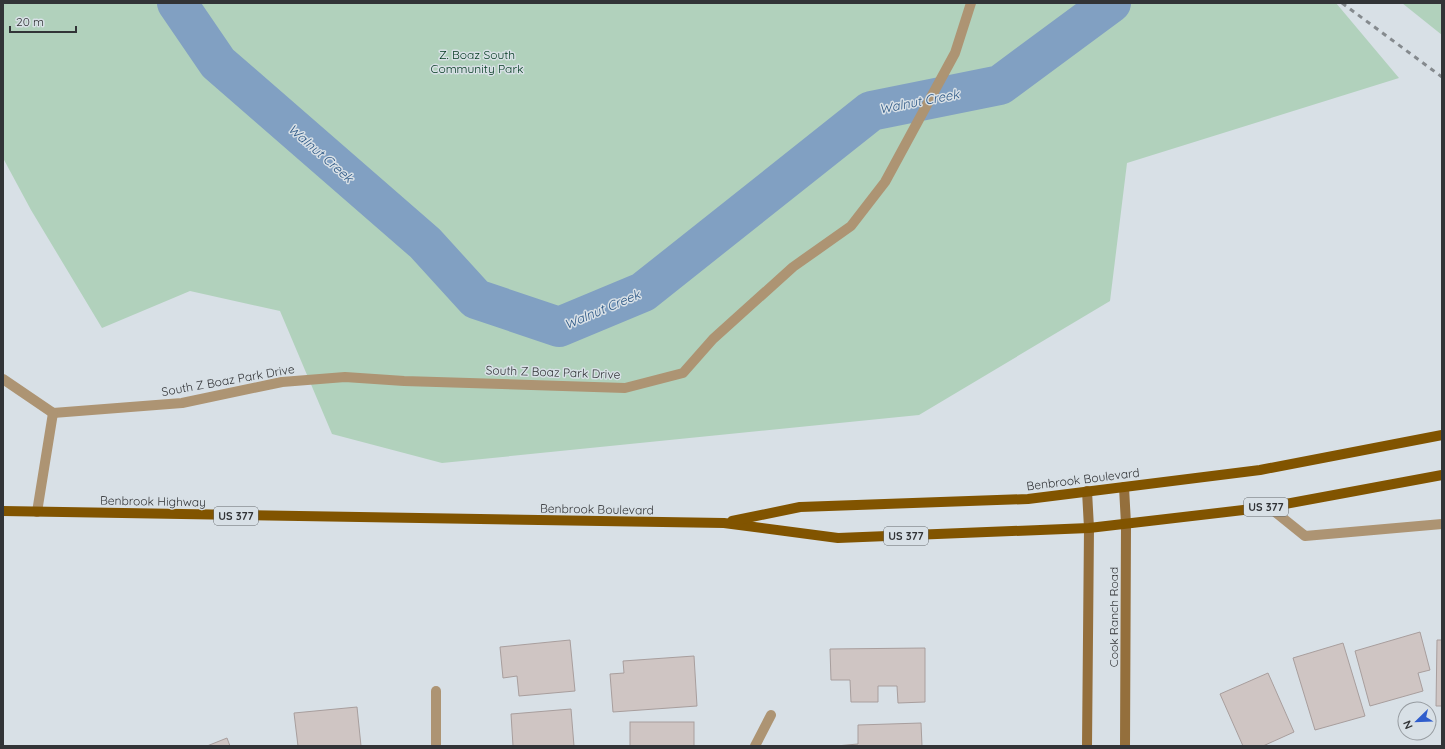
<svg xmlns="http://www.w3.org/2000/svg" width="1445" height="749" viewBox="0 0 1445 749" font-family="Quicksand,sans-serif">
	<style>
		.green { fill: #b1d1bc }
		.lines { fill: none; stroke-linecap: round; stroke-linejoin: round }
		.river { stroke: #81a0c2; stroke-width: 40 }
		.building { fill: #cfc5c3; stroke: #a89e9d }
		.lane { stroke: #ad9473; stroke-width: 10 }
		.street { stroke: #ad9473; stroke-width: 10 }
		.secondary { stroke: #946f3c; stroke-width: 10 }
		.primary { stroke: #815400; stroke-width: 10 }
		.rail { stroke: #858a8e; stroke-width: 3; stroke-dasharray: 5 5; stroke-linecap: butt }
		.labels { text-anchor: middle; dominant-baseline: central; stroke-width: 3; stroke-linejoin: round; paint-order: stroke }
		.shield { fill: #d8e0e6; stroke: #64686c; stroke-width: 1 }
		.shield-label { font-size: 11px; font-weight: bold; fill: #323437 }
		.park-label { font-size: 12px; fill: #00381e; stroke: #d8e0e6 }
		.street-label { font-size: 12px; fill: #323437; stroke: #d8e0e6 }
		.water-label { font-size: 13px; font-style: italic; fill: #295584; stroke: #d8e0e6 }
	</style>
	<rect width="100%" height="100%" fill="#d8e0e6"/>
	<g class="green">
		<polygon points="3,3 1336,3 1399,78 1127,163 1110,301 919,415 442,463 332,434 280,311 190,291 102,328 31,210 3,158"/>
		<polygon points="1402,3 1442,3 1442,35"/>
	</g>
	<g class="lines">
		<polyline class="river" points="177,3 218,63 425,243 476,299 559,327 643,292 871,111 1000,85 1111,3"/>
	</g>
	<g class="building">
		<polygon points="1420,632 1430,670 1418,673 1423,691 1370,706 1355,651"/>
		<polygon points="570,640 575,691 519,696 517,676 503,678 500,647"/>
		<polygon points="1437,640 1442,640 1442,706 1436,706"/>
		<polygon points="1343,643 1365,716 1315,730 1293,658"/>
		<polygon points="925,648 925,702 898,703 897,686 878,686 878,702 851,702 850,680 831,680 830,649"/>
		<polygon points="694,656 697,706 613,712 610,674 624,673 623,661"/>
		<polygon points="1268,673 1294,732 1263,746 1243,746 1220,694"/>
		<polygon points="357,707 361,746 298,746 294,713"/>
		<polygon points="571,709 574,746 513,746 511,714"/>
		<rect x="630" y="722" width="64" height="24"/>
		<polygon points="921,723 922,746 836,746 858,744 858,725"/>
		<polygon points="227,738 230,746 207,746"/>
	</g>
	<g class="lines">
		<g class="lane">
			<polyline points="3,379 53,413 182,403 282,382 345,377 404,381 625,388 683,373 713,339 793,267 851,226 885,182 955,53 971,3"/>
			<polyline points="1269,507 1305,536 1442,524"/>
		</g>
		<g class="street">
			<polyline points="37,512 53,413"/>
			<polyline points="436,746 436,691"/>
			<polyline points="755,746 771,715"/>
		</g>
		<g class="secondary">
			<polyline points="1124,487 1126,524 1125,746"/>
			<polyline points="1087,746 1089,528 1087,491"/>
		</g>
		<g class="primary">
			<polyline points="3,511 724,523 838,538 1089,528 1269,507 1442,475"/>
			<polyline points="732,521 800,507 1028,499 1260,470 1442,435"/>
		</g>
		<polyline class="rail" points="1342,3 1442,77"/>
	</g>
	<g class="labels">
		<g class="shield">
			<rect x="1244" y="498" width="44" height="18" rx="3"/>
			<rect x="214" y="507" width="44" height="18" rx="3"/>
			<rect x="884" y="527" width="44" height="18" rx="3"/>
		</g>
		<g class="shield-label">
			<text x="1266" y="507">US 377</text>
			<text x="236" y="516">US 377</text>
			<text x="906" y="536">US 377</text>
		</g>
		<g class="park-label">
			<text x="477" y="54">Z. Boaz South<tspan x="477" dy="14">Community Park</tspan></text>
		</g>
		<g class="street-label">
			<text transform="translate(553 372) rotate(2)">South Z Boaz Park Drive</text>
			<text transform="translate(228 380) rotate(-10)">South Z Boaz Park Drive</text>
			<text transform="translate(1083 479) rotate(-7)">Benbrook Boulevard</text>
			<text transform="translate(153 501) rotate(1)">Benbrook Highway</text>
			<text transform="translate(597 509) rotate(1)">Benbrook Boulevard</text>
			<text transform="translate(1113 617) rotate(-90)">Cook Ranch Road</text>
		</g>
		<g class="water-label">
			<text transform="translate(919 101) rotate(-11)">Walnut Creek</text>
			<text transform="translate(321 153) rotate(41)">Walnut Creek</text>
			<text transform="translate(602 309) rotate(-23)">Walnut Creek</text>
		</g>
	</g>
	<rect width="1445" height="749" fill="none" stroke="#323437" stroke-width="8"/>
	<g transform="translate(1417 721) rotate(247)"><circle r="19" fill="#d8e0e6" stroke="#969ba0"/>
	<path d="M0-3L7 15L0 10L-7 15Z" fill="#2f5dcc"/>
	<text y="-6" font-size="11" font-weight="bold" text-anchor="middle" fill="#323437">N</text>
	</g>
	<path d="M10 26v6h66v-6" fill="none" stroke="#323437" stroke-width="2"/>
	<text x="16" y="26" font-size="12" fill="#323437" stroke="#d8e0e6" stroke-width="3" paint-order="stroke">20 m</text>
</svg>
